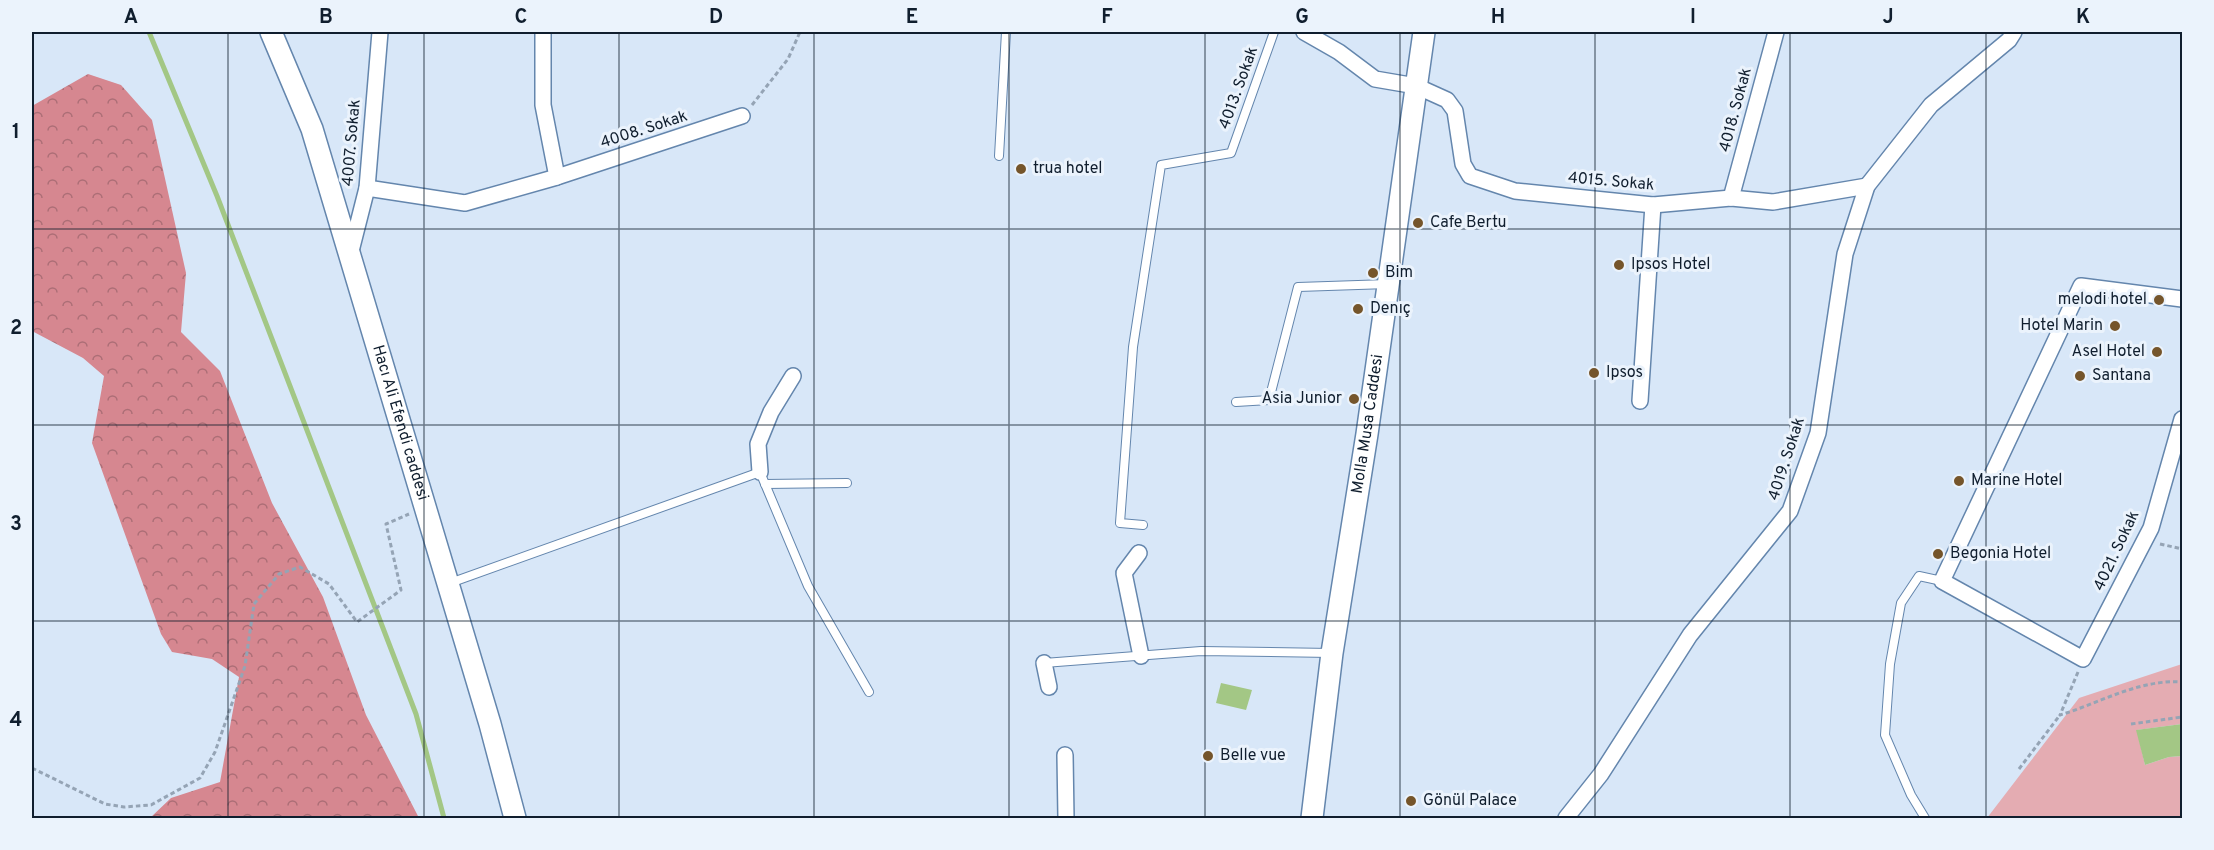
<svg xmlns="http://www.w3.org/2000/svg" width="2214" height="850" viewBox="0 0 2214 850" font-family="Overpass,sans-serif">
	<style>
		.green { fill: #e4acb2 }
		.forest { fill: url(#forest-crowns) }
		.water { fill: #a3c785 }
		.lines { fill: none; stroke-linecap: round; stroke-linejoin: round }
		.stream { stroke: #a3c785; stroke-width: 5 }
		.lane-casing { stroke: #6486ad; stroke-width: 10 }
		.street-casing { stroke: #6486ad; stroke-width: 18 }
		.secondary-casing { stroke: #6486ad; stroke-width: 24 }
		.path { stroke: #95a4b5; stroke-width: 3; stroke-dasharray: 4.5 3; stroke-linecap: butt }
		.lane { stroke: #fff; stroke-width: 8 }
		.street { stroke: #fff; stroke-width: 15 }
		.secondary { stroke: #fff; stroke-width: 21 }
		.grid { fill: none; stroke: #101e2e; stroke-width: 1.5; stroke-opacity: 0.55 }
		.poi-dot { fill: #75552b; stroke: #ebf3fc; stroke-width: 2 }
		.labels { text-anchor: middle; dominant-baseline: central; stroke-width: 6; stroke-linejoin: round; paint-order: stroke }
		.street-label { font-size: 16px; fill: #101e2e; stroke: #ebf3fc }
		.poi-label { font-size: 16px; fill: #101e2e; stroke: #ebf3fc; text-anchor: start }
		.neatline { fill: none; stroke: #101e2e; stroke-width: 2 }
		.grid-label { font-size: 20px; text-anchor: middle; font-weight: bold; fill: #101e2e }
	</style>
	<defs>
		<pattern id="forest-crowns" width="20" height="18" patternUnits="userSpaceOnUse" patternTransform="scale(1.5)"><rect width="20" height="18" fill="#d68790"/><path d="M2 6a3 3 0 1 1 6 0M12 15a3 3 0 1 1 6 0" fill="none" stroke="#ac6e76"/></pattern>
	</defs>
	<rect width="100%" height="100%" fill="#d8e7f8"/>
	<polygon class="green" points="2182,664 2182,724 2137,730 2145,765 2169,757 2182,756 2182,818 1987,818 2079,698"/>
	<polygon class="forest" points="88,74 121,85 152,120 186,273 181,332 220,371 272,503 323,597 366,715 419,818 150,818 171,798 220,782 239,677 212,659 172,652 161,634 92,443 104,376 83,358 32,331 32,106"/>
	<g class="water">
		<polygon points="1221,683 1252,690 1246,710 1216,703"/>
		<polygon points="2182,724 2182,756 2169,757 2145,765 2136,730"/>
	</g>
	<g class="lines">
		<polyline class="stream" points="149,32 217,196 416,714 444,818"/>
		<defs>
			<g id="lane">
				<polyline points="999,156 1006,32"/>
				<polyline points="1236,402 1269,400 1298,287 1388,284"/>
				<polyline points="765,484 847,483"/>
				<polyline points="1143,525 1120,523 1133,347 1161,165 1231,153 1274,32"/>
				<polyline points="450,583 760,472 808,586 869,692"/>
				<polyline points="1044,663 1201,651 1331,653"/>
				<polyline points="1925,818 1911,795 1885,735 1890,664 1901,603 1919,576 1942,581"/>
			</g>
			<g id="street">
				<polyline points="543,32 543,105 557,177"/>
				<polyline points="1304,32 1339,52 1375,79 1416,86 1447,100 1455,111 1463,164 1470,176 1515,191 1653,205 1731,198 1773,202 1867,186"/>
				<polyline points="367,188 465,203 557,177 742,116"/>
				<polyline points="1731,198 1776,32"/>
				<polyline points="350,255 367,188 380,32"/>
				<polyline points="2182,299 2081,286 1942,581 2083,659 2151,528 2182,419"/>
				<polyline points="1640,401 1653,205"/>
				<polyline points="760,472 758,444 771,412 793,376"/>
				<polyline points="1139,553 1124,573 1141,656"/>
				<polyline points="1044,663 1049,687"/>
				<polyline points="1065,755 1066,818"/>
				<polyline points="1566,818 1601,774 1690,635 1790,511 1818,433 1845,254 1867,186 1931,105 2009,40 2014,32"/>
			</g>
			<g id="secondary">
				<path id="s1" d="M271,32L312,129L490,724L515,818"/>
				<path id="s2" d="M1312,818L1332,653L1367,434L1424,32"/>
			</g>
		</defs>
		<use href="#lane" class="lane-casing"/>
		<use href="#street" class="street-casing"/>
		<use href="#secondary" class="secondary-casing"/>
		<g class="path">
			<polyline points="752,105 788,59 800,32"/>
			<polyline points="2160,544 2182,549"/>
			<path d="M2078,672L2060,715C2100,703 2139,679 2182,682"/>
			<polyline points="2131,724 2182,717"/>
			<polyline points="32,768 105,804 124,807 151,805 200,778 215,752 245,666 254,604 279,574 300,567 329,584 357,622 401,590 386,524 409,514"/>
			<polyline points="2019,769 2060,715"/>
		</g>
		<use href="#lane" class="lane"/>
		<use href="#street" class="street"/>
		<use href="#secondary" class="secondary"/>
	</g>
	<path class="grid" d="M228,32V818M424,32V818M619,32V818M814,32V818M1009,32V818M1205,32V818M1400,32V818M1595,32V818M1790,32V818M1986,32V818M32,229H2182M32,425H2182M32,621H2182"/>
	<g class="poi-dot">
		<circle cx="1021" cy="169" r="6"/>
		<circle cx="1418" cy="223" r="6"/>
		<circle cx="1619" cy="265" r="6"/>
		<circle cx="1373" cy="273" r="6"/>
		<circle cx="2159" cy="300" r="6"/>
		<circle cx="1358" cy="309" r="6"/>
		<circle cx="2115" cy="326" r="6"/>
		<circle cx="2157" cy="352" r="6"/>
		<circle cx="1594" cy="373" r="6"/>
		<circle cx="2080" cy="376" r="6"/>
		<circle cx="1354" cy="399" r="6"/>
		<circle cx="1959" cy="481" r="6"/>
		<circle cx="1938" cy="554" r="6"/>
		<circle cx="1208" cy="756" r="6"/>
		<circle cx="1411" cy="801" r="6"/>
	</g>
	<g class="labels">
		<g class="street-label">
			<text transform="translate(1239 88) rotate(-70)">4013. Sokak</text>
			<text transform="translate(1736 110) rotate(-75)">4018. Sokak</text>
			<text transform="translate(644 130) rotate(-18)">4008. Sokak</text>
			<text transform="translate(352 143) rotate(-85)">4007. Sokak</text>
			<text transform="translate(1611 182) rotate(5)">4015. Sokak</text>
			<text stroke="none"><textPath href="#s1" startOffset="412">Hacı Ali Efendi caddesi</textPath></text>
			<text stroke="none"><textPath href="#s2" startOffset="398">Molla Musa Caddesi</textPath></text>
			<text transform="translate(1787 459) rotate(-72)">4019. Sokak</text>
			<text transform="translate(2117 551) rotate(-65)">4021. Sokak</text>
		</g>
		<g class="poi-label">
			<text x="1033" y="169">trua hotel</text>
			<text x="1430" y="223">Cafe Bertu</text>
			<text x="1631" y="265">Ipsos Hotel</text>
			<text x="1385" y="273">Bim</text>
			<text x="2147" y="300" text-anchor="end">melodi hotel</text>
			<text x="1370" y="309">Denıç</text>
			<text x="2103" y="326" text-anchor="end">Hotel Marin</text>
			<text x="2145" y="352" text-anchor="end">Asel Hotel</text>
			<text x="1606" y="373">Ipsos</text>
			<text x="2092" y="376">Santana</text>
			<text x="1342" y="399" text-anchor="end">Asia Junior</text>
			<text x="1971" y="481">Marine Hotel</text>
			<text x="1950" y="554">Begonia Hotel</text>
			<text x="1220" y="756">Belle vue</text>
			<text x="1423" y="801">Gönül Palace</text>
		</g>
	</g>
	<rect width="2214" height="850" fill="none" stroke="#ebf3fc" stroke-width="66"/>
	<rect x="33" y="33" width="2148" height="784" class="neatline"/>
	<g class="grid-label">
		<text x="131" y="23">A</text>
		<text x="326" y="23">B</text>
		<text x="521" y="23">C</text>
		<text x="716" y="23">D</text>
		<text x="912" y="23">E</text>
		<text x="1107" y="23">F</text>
		<text x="1302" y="23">G</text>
		<text x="1498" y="23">H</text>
		<text x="1693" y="23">I</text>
		<text x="1888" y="23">J</text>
		<text x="2083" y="23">K</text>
		<text x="16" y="138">1</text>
		<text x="16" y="334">2</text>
		<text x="16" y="530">3</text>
		<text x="16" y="726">4</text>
	</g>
</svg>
